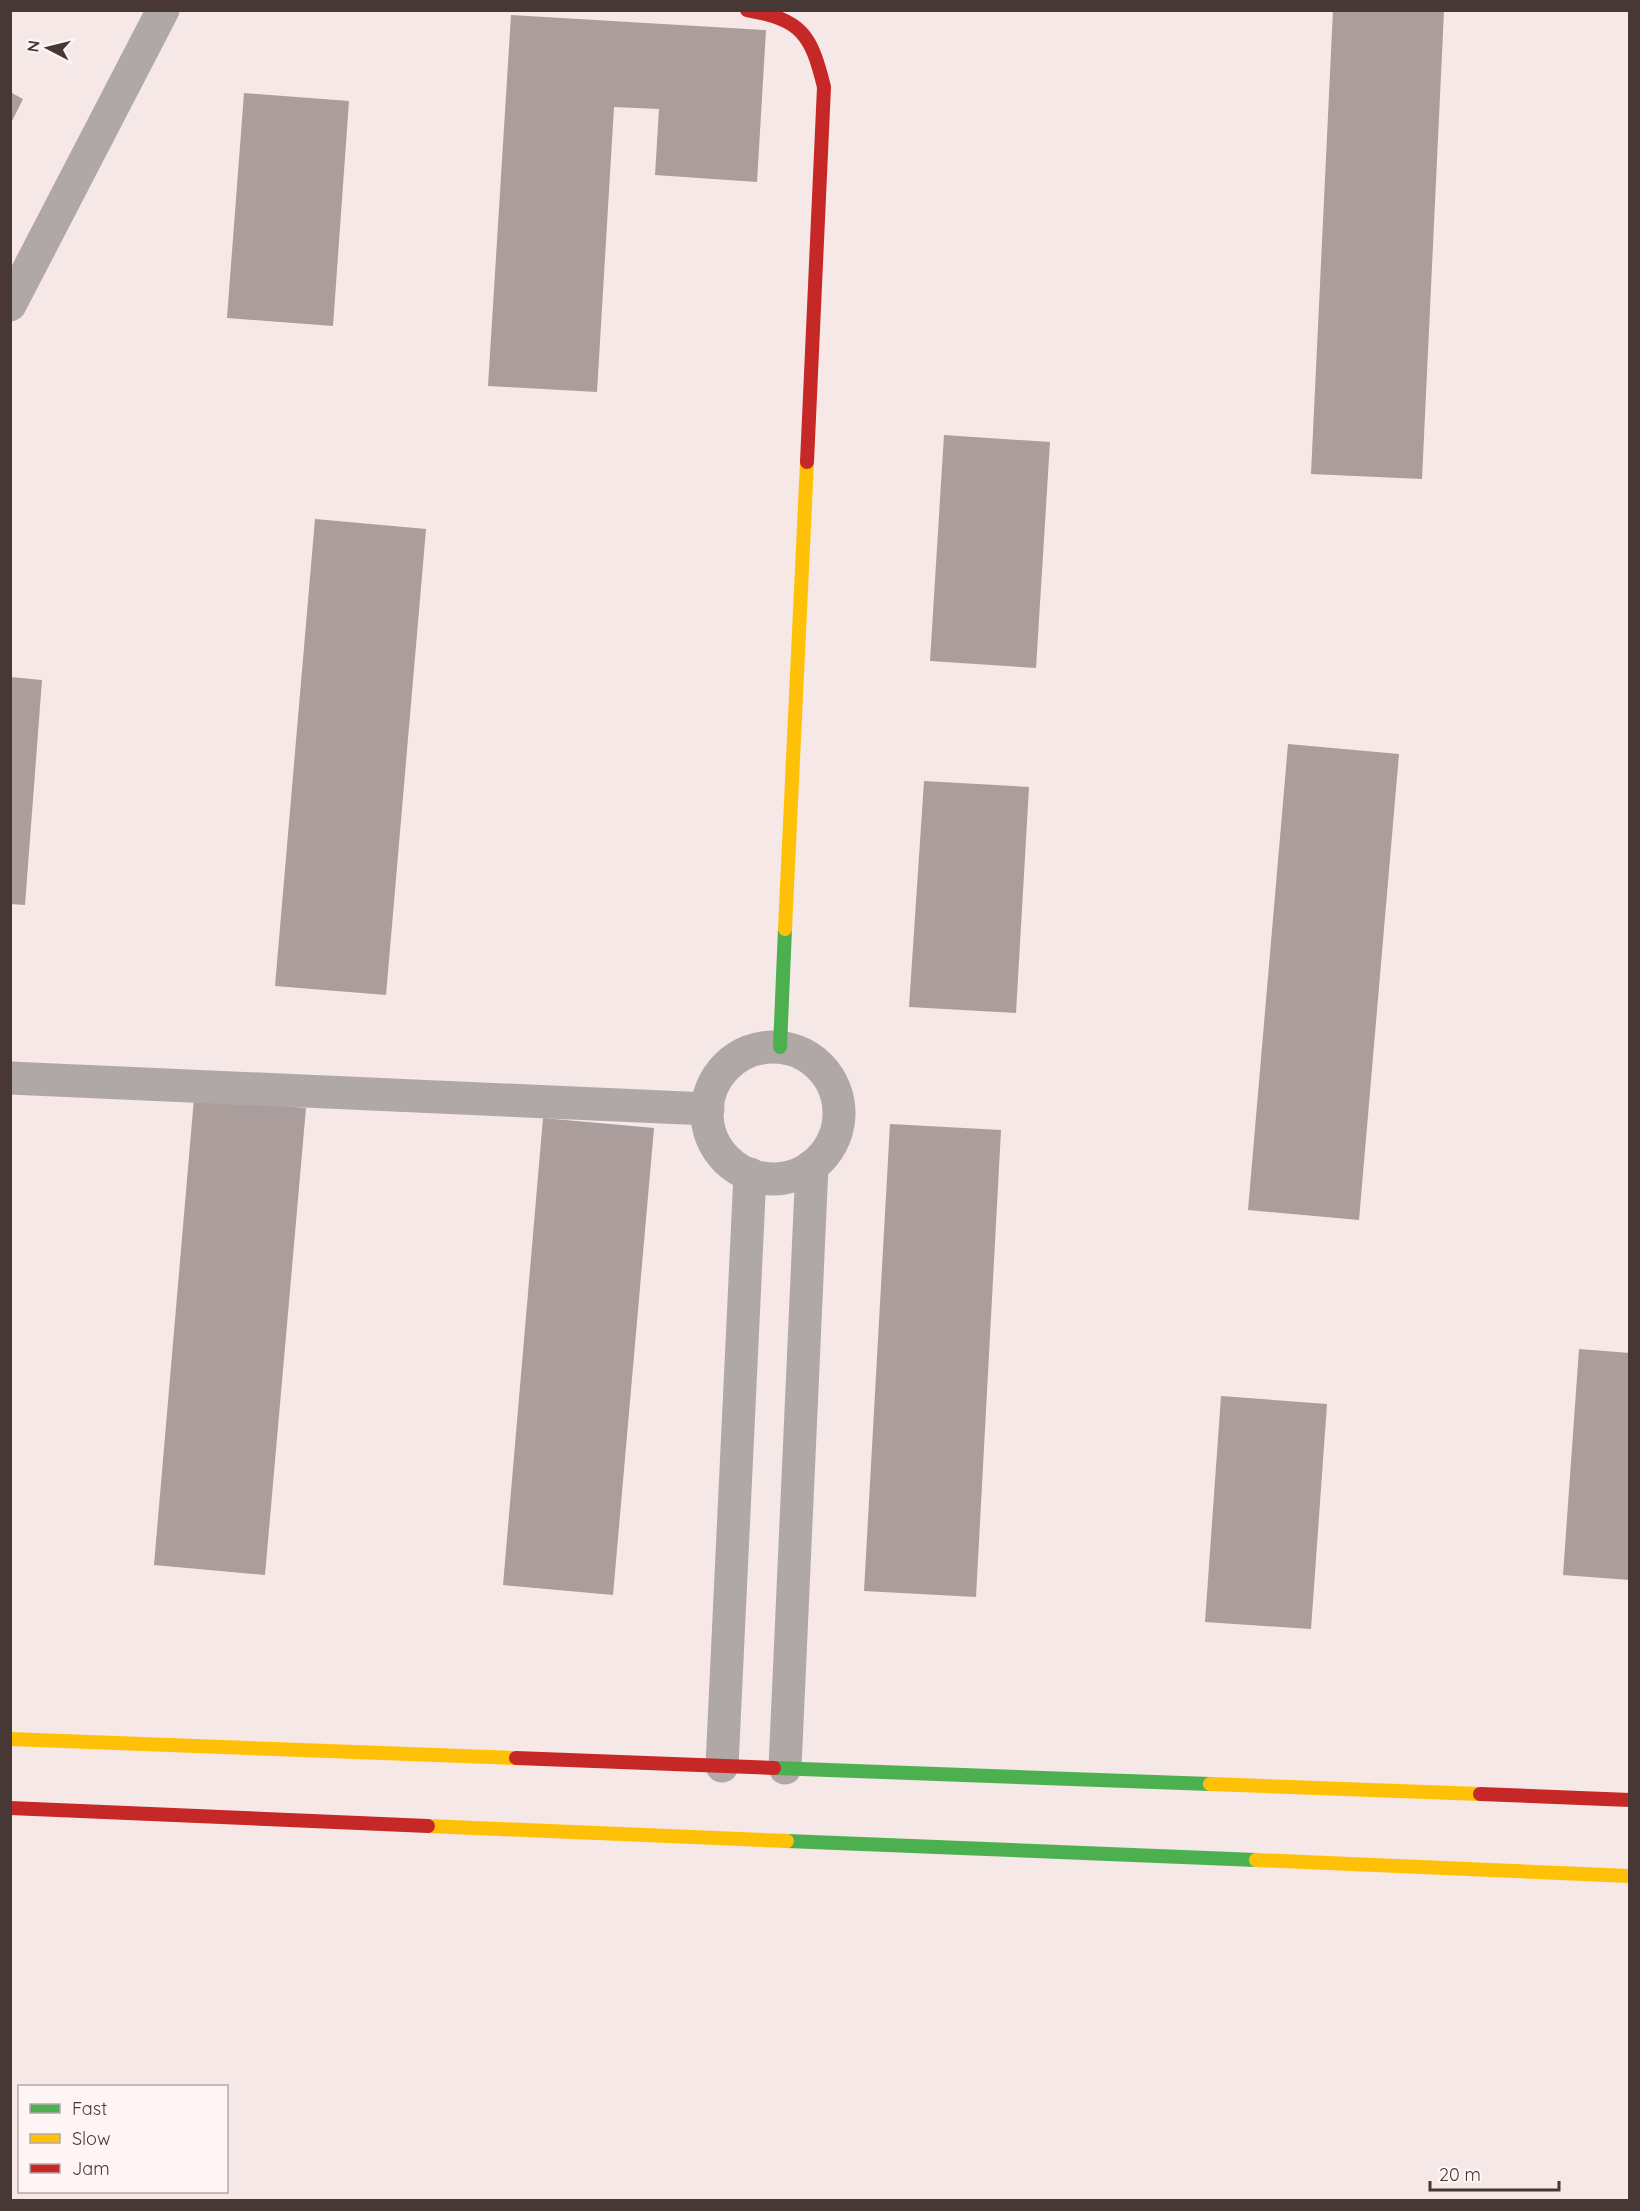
<svg xmlns="http://www.w3.org/2000/svg" width="1640" height="2211" viewBox="0 0 1640 2211" font-family="Quicksand,sans-serif">
	<style>
		.building { fill: #ab9d9b }
		.lines { fill: none; stroke-linecap: round; stroke-linejoin: round }
		.street { stroke: #b0a8a7; stroke-width: 33 }
		.fast { stroke: #4caf50; stroke-width: 14 }
		.slow { stroke: #ffc107; stroke-width: 14 }
		.jam { stroke: #c62828; stroke-width: 14 }
	</style>
	<rect width="100%" height="100%" fill="#f6e8e6"/>
	<g class="building">
		<polygon points="1333,10 1444,11 1422,479 1311,474"/>
		<polygon points="511,15 766,30 757,182 655,175 659,109 614,107 597,392 488,386"/>
		<polygon points="10,92 23,99 10,125"/>
		<polygon points="244,93 349,101 333,326 227,318"/>
		<polygon points="944,435 1050,442 1036,668 930,661"/>
		<polygon points="315,519 426,529 386,995 275,986"/>
		<polygon points="10,677 42,680 25,905 10,904"/>
		<polygon points="1288,744 1399,754 1359,1220 1248,1210"/>
		<polygon points="924,781 1029,787 1016,1013 909,1007"/>
		<polygon points="194,1098 306,1108 265,1575 154,1565"/>
		<polygon points="543,1118 654,1128 613,1595 503,1585"/>
		<polygon points="890,1124 1001,1130 976,1597 864,1591"/>
		<polygon points="1579,1349 1630,1353 1630,1580 1563,1575"/>
		<polygon points="1221,1396 1327,1404 1311,1629 1205,1622"/>
	</g>
	<g class="lines">
		<g class="street">
			<polyline points="10,305 163,10"/>
			<circle cx="773" cy="1113" r="66"/>
			<polyline points="10,1078 708,1109"/>
			<polyline points="722,1766 750,1174"/>
			<polyline points="785,1768 812,1166"/>
		</g>
		<g class="fast">
			<polyline points="780,1047 785,929"/>
			<polyline points="774,1768 1210,1784"/>
			<polyline points="787,1841 1256,1860"/>
		</g>
		<g class="slow">
			<polyline points="785,929 807,462"/>
			<polyline points="10,1739 516,1758"/>
			<polyline points="1210,1784 1480,1794"/>
			<polyline points="428,1826 787,1841"/>
			<polyline points="1256,1860 1630,1876"/>
		</g>
		<g class="jam">
			<path d="M747,10C802,20 811,34 824,87L807,462"/>
			<polyline points="516,1758 774,1768"/>
			<polyline points="1480,1794 1630,1800"/>
			<polyline points="10,1808 428,1826"/>
		</g>
	</g>
	<rect width="1640" height="2211" fill="none" stroke="#483835" stroke-width="24"/>
	<rect x="18" y="2085" width="210" height="108" fill="#fef5f4" stroke="#b5a9a8" stroke-width="1.5"/>
	<rect x="30" y="2104" width="30" height="9" fill="#4caf50" stroke="#b5a9a8" stroke-width="1.5"/>
	<text x="72" y="2115" font-size="18" fill="#483835">Fast</text>
	<rect x="30" y="2134" width="30" height="9" fill="#ffc107" stroke="#b5a9a8" stroke-width="1.5"/>
	<text x="72" y="2145" font-size="18" fill="#483835">Slow</text>
	<rect x="30" y="2164" width="30" height="9" fill="#c62828" stroke="#b5a9a8" stroke-width="1.5"/>
	<text x="72" y="2175" font-size="18" fill="#483835">Jam</text>
	<g transform="translate(48 48) rotate(277)" stroke="#fef5f4" stroke-width="4.5" paint-order="stroke">
	<path d="M0-4.5L10 22L0 15L-10 22Z" fill="#483835"/>
	<text y="-9" font-size="16" font-weight="bold" text-anchor="middle" fill="#483835">N</text>
	</g>
	<path d="M1430 2181v9h129v-9" fill="none" stroke="#483835" stroke-width="3"/>
	<text x="1439" y="2181" font-size="18" fill="#483835" stroke="#fef5f4" stroke-width="4.5" paint-order="stroke">20 m</text>
</svg>
